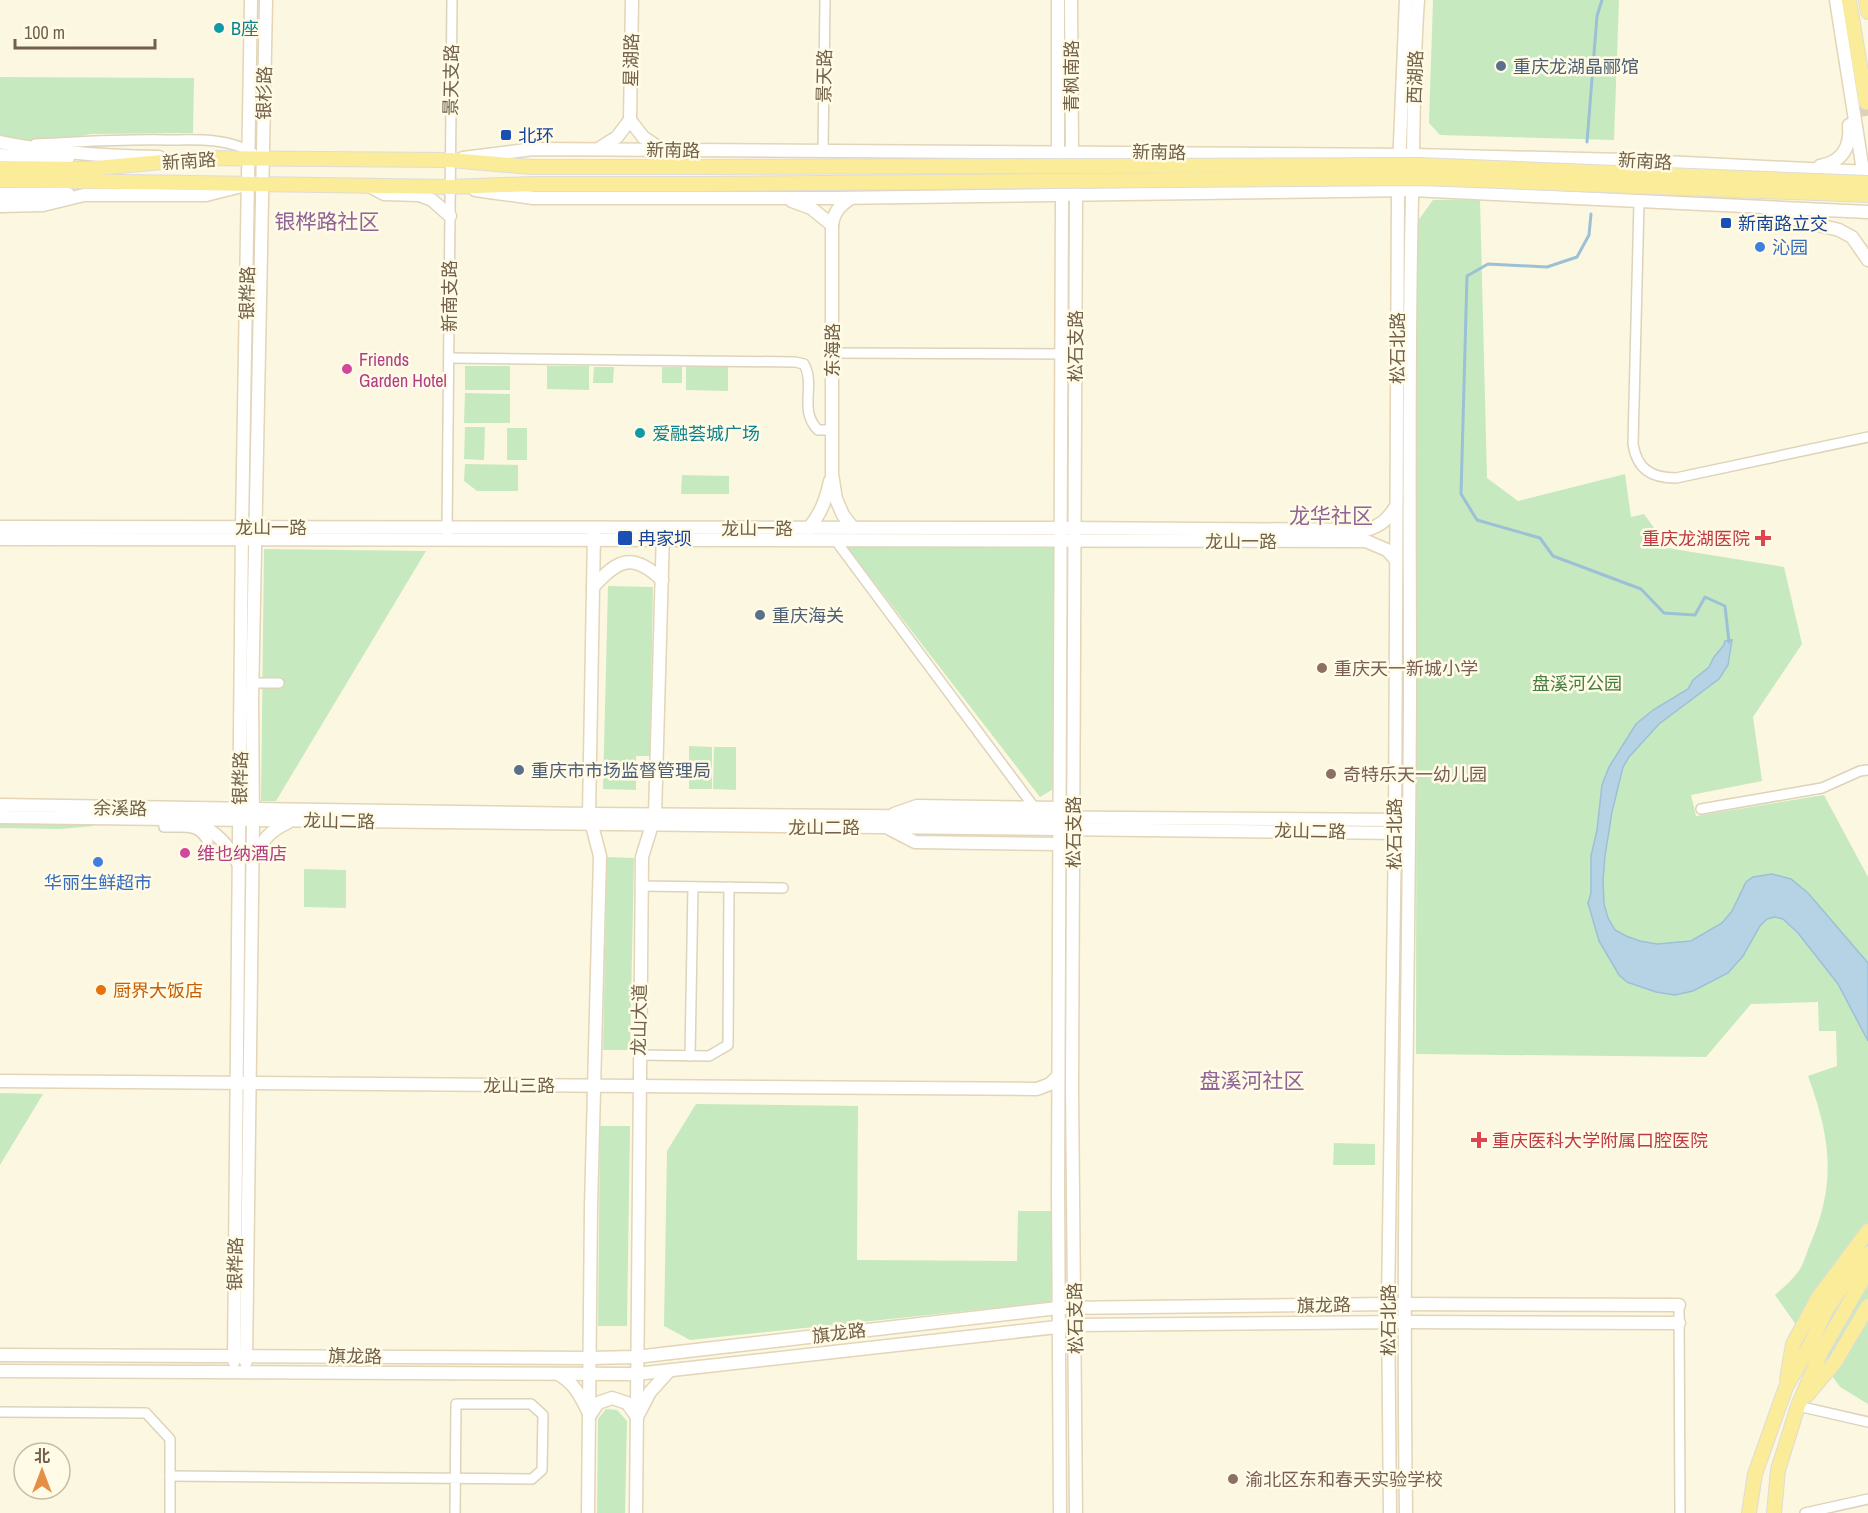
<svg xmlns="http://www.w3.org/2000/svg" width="1868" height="1513" viewBox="0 0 1868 1513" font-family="'Archivo Narrow','Noto Sans SC',sans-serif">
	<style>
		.green { fill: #c7e9c0 }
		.water { fill: #b6d3e5; stroke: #9cc0d6; stroke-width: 1.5 }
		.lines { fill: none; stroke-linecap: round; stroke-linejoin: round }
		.stream { stroke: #9cc0d6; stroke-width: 3 }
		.primary-tunnel { stroke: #dad2bb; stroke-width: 14; stroke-dasharray: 14 7; stroke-linecap: butt }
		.street-casing { stroke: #ddd3ba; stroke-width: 12 }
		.secondary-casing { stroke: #e2d5b8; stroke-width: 15 }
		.primary-casing { stroke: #e0dcd7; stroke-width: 16 }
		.street { stroke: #fff; stroke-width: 9 }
		.secondary { stroke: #fff; stroke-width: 12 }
		.primary { stroke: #faec99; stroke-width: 14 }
		.primary-bridge-casing { stroke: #e0dcd7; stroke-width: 16; stroke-linecap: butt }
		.primary-bridge { stroke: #faec99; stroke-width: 14 }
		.culture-dot { fill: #0f9aa8; stroke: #fffbe6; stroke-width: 2 }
		.service-dot { fill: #5c6f8a; stroke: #fffbe6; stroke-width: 2 }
		.transit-dot { fill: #1a4fb4; stroke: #fffbe6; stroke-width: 2 }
		.shop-dot { fill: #3f7fe0; stroke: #fffbe6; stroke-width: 2 }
		.hotel-dot { fill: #d1479c; stroke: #fffbe6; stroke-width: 2 }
		.health-dot { fill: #e0444e; stroke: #fffbe6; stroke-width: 2 }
		.education-dot { fill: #8d6e63; stroke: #fffbe6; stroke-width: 2 }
		.food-dot { fill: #e8710a; stroke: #fffbe6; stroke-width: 2 }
		.labels { text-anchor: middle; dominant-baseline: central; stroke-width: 5; stroke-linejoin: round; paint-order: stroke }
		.culture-label { font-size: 18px; fill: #0d838f; stroke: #fffbe6; text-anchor: start }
		.street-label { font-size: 18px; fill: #726148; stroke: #fffbe6 }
		.service-label { font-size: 18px; fill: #4e5e75; stroke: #fffbe6; text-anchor: start }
		.transit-label { font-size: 18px; fill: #164399; stroke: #fffbe6; text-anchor: start }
		.shop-label { font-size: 18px; fill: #366cbe; stroke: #fffbe6; text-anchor: start }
		.hotel-label { font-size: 18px; fill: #b23c85; stroke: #fffbe6; text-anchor: start }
		.health-label { font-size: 18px; fill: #be3a42; stroke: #fffbe6; text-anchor: end }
		.education-label { font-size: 18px; fill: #785e54; stroke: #fffbe6; text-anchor: start }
		.park-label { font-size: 18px; fill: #477e43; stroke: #fffbe6 }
		.food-label { font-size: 18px; fill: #c56008; stroke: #fffbe6; text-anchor: start }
		.quarter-label { font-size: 21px; fill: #906496; stroke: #fffbe6 }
	</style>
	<rect width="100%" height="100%" fill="#fcf7e1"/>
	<g class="green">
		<polygon points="1433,0 1619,0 1614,140 1440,135 1429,123"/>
		<polygon points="0,77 194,78 193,133 91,134 59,140 16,140 0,137"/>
		<path d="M1480,199L1487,478L1518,501L1625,474L1631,517L1644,514L1655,529L1661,547L1784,567L1802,644L1753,717L1762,781L1691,795L1696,816L1824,795L1868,877V1404L1840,1387L1775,1295C1783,1288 1792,1280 1798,1272C1804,1264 1807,1251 1811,1242C1837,1181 1830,1136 1808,1076L1837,1066L1836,1031H1819L1818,1002L1751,1004L1706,1057L1416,1054L1417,222L1433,200Z"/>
		<rect x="465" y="366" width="45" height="24"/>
		<polygon points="547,366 589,366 589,390 547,389"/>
		<polygon points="686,366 728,367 728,391 686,390"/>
		<polygon points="594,367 614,367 613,383 593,383"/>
		<rect x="662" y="367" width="20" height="16"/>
		<polygon points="465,393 510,394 510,423 464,423"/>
		<polygon points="465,427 485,427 484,460 464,459"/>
		<rect x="507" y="428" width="20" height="32"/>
		<polygon points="465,464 518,465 518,491 477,491 464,481"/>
		<polygon points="682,475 729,476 729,494 681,494"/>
		<polygon points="846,546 1056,546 1055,788 1040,797"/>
		<polygon points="264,549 426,551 276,801 261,801"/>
		<polygon points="608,586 653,587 650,756 636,756 636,790 603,789"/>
		<polygon points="689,746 712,747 712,789 689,789"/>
		<polygon points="714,747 736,747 736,790 713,789"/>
		<polygon points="0,823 93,824 94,826 60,829 0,828"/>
		<polygon points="607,857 634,858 630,1050 603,1050"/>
		<polygon points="304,869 346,870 346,908 304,907"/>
		<polygon points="0,1093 43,1094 0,1165"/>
		<polygon points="696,1104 858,1106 857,1260 1017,1261 1018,1211 1051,1211 1051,1302 690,1340 664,1326 667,1151"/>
		<polygon points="600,1126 630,1126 627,1326 598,1326"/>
		<polygon points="1334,1143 1375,1144 1375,1165 1333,1165"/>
		<polygon points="606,1409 617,1410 627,1421 625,1513 597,1513 598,1419"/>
	</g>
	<polygon class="water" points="1732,640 1728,665 1719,679 1659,724 1629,757 1623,767 1612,812 1605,856 1603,881 1604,904 1608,918 1615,930 1626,936 1640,941 1657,944 1691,941 1722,923 1732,911 1746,882 1753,877 1772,874 1791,879 1808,893 1868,963 1868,1041 1838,984 1798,933 1783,919 1775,917 1767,919 1760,926 1743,956 1728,973 1693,991 1675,995 1656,992 1627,982 1619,975 1599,941 1588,903 1591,893 1591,856 1597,830 1602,785 1609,767 1636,724 1653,710 1688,689 1693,680 1709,667 1714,657 1724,645 1725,641"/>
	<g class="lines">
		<g class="stream">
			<polyline points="1587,142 1597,16 1602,0"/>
			<polyline points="1591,214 1589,235 1577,257 1547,267 1488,264 1467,276 1461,494 1477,520 1540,538 1553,556 1641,589 1664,613 1695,615 1705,597 1725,606 1729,642"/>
		</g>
		<polyline class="primary-tunnel" points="1866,102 1868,116"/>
		<defs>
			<g id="street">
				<path d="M35,144C79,142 122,139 166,140C195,140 226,137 253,153"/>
				<polyline points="823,151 825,0"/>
				<path d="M1639,202L1633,444C1637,469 1651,478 1676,478L1868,437"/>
				<polyline points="832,353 1075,354"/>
				<path d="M449,358L795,362L804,364C816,386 798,410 818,430H831"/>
				<polyline points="447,532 452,0"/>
				<polyline points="836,541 1034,807"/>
				<polyline points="252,683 279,683"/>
				<polyline points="1701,809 1822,788 1860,771 1868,770"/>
				<path d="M163,819L164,827C183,828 198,822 208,842L204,852"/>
				<polyline points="641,886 783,888"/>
				<polyline points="639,1055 709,1056 728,1045 729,887"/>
				<polyline points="690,1056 693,887"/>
				<polyline points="1679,1305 1680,1513"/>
				<polyline points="1798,1406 1868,1422"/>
				<polyline points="0,1412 146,1413 170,1439 170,1513"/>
				<polyline points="170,1476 532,1479 542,1470 543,1415 531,1404 456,1404 455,1513"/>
				<polyline points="1805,1513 1868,1499"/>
			</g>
			<g id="secondary">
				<polyline points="1058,0 1058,151 1062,196 1058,1191 1060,1513"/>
				<polyline points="1071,0 1072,151 1076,196 1072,1089 1076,1513"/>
				<polyline points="1836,0 1864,177"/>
				<polyline points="630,120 632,0"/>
				<polyline points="630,120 643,137 662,150"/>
				<path d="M0,142C52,153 106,156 159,157"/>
				<polyline points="598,149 617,137 630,120"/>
				<polyline points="0,155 41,159 68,158"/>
				<polyline points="463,158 533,149 1413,155 1625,160 1868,172"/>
				<path d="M1820,166C1843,162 1851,146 1849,125"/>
				<polyline points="371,187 384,194 419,195 432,200 450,216"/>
				<polyline points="475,190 533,198 834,198 1412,190 1868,212"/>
				<polyline points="0,194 68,194"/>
				<path d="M851,198C840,206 834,211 832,225V474L836,499L843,515L853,528"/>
				<polyline points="792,201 811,208 832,225"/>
				<polyline points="0,206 43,205 84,195 206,195 242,186"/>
				<polyline points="1771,213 1839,230 1852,237 1868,260"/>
				<path d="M0,527L1060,528L1366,530C1380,526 1387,520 1395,508"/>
				<path d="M809,528C821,513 826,500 830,481"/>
				<polyline points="0,539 1366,541 1387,550 1396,560"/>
				<path d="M593,587C618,559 633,552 662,580"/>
				<polyline points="0,805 589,814 1402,820"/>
				<polyline points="894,814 917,806 1060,808"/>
				<polyline points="0,817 1402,833"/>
				<path d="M196,822C216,832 227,844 238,863"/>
				<polyline points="890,829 915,842 1060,844"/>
				<path d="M255,857C262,840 271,830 287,823"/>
				<polyline points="0,1081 1037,1089 1050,1084 1058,1076"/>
				<polyline points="0,1355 590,1358 636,1357 1058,1308 1388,1304 1679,1305"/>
				<polyline points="234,1361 242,527 251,0"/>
				<polyline points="246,1362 253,821 252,700 266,0"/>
				<polyline points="0,1371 636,1374 1075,1325 1404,1322 1679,1323"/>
				<path d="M558,1374C576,1384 581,1398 590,1415L598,1403L612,1398L627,1403L637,1417L650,1392L669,1371"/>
				<polyline points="588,1513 591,1207 600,856 589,814 594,533"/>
				<polyline points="636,1513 642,857 655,815 663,532"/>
				<polyline points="1390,1513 1388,1304 1395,833 1398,190 1406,0"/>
				<path d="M1406,1513C1402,1239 1409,966 1410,692C1410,527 1408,362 1412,198C1414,132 1413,66 1418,0"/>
			</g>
			<g id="primary">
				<polyline points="1849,0 1866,102"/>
				<polyline points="1866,0 1868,12"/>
				<polyline points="0,168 86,169 205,158 450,160 532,167 703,167"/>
				<polyline points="0,180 450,187 534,184 702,184"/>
				<polyline points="1787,1379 1793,1344 1818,1298 1868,1231"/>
				<polyline points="1807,1395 1835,1362 1868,1306"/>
				<polyline points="1749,1513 1755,1474 1786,1387 1807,1351 1826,1310 1850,1275 1868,1254"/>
				<polyline points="1774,1513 1778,1470 1798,1406 1821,1352 1868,1270"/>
			</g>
		</defs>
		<use href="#street" class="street-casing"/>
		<use href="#secondary" class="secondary-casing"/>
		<use href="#primary" class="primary-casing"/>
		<use href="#street" class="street"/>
		<use href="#secondary" class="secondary"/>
		<use href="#primary" class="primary"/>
		<defs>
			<g id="primary-bridge">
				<polyline points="703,167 1420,165 1868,183"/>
				<polyline points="702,184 1419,178 1868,195"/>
			</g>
		</defs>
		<use href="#primary-bridge" class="primary-bridge-casing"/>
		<use href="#primary-bridge" class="primary-bridge"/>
	</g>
	<g class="culture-dot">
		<circle cx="219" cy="28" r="6"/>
		<circle cx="640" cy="433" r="6"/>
	</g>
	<g class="service-dot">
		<circle cx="1501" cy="66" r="6"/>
		<circle cx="760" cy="615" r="6"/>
		<circle cx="519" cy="770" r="6"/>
	</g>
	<g class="transit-dot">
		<rect x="500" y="129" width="12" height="12" rx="3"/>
		<rect x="1720" y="217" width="12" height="12" rx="3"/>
		<rect x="617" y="530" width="16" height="16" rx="3"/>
	</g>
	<g class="shop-dot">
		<circle cx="1760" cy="247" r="6"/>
		<circle cx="98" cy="862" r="6"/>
	</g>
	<g class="hotel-dot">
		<circle cx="347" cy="369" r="6"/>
		<circle cx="185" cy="853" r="6"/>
	</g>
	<g class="health-dot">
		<path d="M1760 529h6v6h6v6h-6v6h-6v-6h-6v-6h6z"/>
		<path d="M1476 1131h6v6h6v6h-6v6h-6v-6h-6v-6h6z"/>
	</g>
	<g class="education-dot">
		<circle cx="1322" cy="668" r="6"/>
		<circle cx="1331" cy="774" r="6"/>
		<circle cx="1233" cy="1479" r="6"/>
	</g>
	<circle class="food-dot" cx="101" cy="990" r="6"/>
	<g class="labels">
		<g class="culture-label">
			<text x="231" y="28">B座</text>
			<text x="652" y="433">爱融荟城广场</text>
		</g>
		<g class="street-label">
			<text transform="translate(631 60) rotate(-89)">星湖路</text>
			<text transform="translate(824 76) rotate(-89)">景天路</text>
			<text transform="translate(1071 76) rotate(-90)">青枫南路</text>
			<text transform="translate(1415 77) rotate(-88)">西湖路</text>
			<text transform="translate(451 80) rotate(-89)">景天支路</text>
			<text transform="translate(264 93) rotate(-89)">银杉路</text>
			<text transform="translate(673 150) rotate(1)">新南路</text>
			<text transform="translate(1159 152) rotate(1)">新南路</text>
			<text transform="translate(189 161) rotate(-4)">新南路</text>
			<text transform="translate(1645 161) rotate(3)">新南路</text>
			<text transform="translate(247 293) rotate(-89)">银桦路</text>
			<text transform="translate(449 296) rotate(-90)">新南支路</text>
			<text transform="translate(1075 346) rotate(-90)">松石支路</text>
			<text transform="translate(1397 348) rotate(-90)">松石北路</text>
			<text transform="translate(832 350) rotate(-90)">东海路</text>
			<text x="271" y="527">龙山一路</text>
			<text x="757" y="528">龙山一路</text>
			<text x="1241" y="541">龙山一路</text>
			<text transform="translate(240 778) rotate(-89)">银桦路</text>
			<text transform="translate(120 808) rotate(1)">余溪路</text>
			<text transform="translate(339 821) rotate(1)">龙山二路</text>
			<text x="824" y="827">龙山二路</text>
			<text transform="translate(1310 831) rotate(1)">龙山二路</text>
			<text transform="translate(1073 832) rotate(-90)">松石支路</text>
			<text transform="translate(1394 834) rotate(-90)">松石北路</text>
			<text transform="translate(639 1020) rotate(-89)">龙山大道</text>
			<text x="519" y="1085">龙山三路</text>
			<text transform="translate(235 1264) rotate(-89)">银桦路</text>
			<text transform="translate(1324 1305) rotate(-1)">旗龙路</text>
			<text transform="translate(1075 1318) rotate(-91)">松石支路</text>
			<text transform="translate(1388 1320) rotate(-90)">松石北路</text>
			<text transform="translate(839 1333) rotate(-7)">旗龙路</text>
			<text transform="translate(355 1356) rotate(1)">旗龙路</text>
		</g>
		<g class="service-label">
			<text x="1513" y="66">重庆龙湖晶郦馆</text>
			<text x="772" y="615">重庆海关</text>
			<text x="531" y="770">重庆市市场监督管理局</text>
		</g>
		<g class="transit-label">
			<text x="518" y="135">北环</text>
			<text x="1738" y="223">新南路立交</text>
			<text x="638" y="538">冉家坝</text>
		</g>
		<g class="shop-label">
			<text x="1772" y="247">沁园</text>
			<text x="98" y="882" text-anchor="middle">华丽生鲜超市</text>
		</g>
		<g class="hotel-label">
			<text x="359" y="359">Friends<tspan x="359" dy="21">Garden Hotel</tspan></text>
			<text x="197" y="853">维也纳酒店</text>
		</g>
		<g class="health-label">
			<text x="1750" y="538">重庆龙湖医院</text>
			<text x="1492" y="1140" text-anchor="start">重庆医科大学附属口腔医院</text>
		</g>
		<g class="education-label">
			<text x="1334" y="668">重庆天一新城小学</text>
			<text x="1343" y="774">奇特乐天一幼儿园</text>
			<text x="1245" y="1479">渝北区东和春天实验学校</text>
		</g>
		<g class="park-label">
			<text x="1577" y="683">盘溪河公园</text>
		</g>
		<g class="food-label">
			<text x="113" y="990">厨界大饭店</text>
		</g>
		<g class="quarter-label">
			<text x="327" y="221">银桦路社区</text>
			<text x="1331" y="515">龙华社区</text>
			<text x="1252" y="1080">盘溪河社区</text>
		</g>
	</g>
	<g transform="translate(42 1471)"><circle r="28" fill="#fffbe6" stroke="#c7bda7" stroke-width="1.5"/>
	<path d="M0-4.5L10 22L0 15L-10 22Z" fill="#e58e46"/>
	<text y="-9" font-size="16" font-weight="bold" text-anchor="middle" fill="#726148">北</text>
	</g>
	<path d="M15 39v9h140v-9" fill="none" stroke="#726148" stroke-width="3"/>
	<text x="24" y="39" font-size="18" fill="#726148" stroke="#fffbe6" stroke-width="4.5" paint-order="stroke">100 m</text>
</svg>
